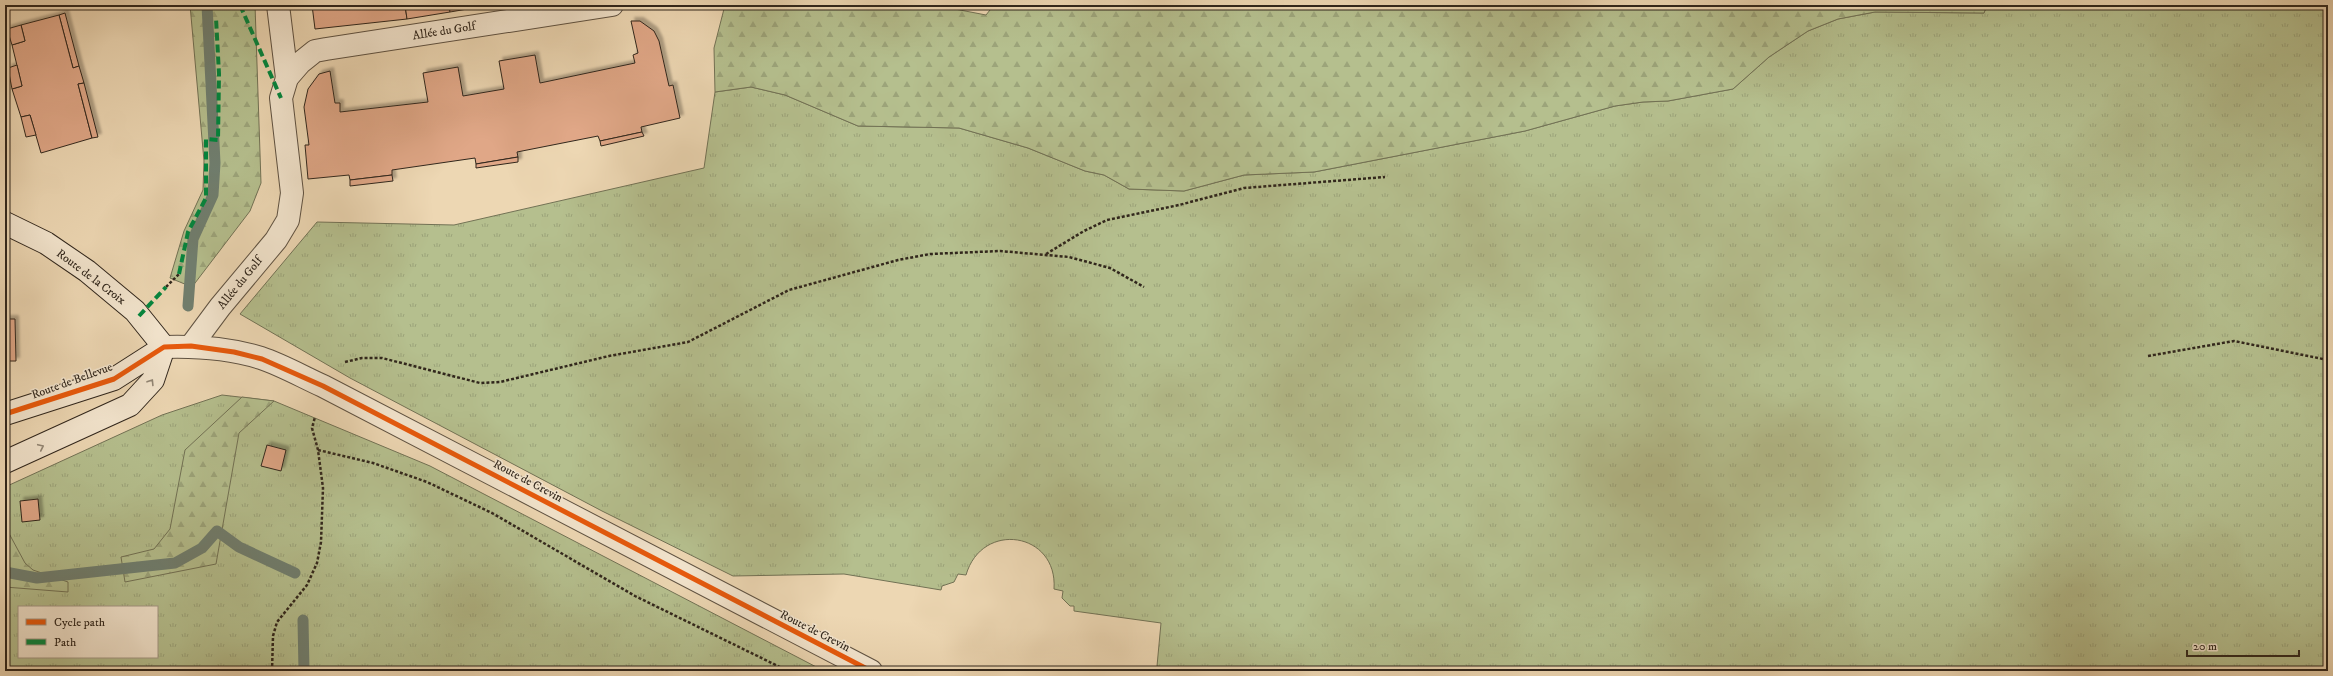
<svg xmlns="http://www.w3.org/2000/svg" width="2333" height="676" viewBox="0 0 2333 676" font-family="'IM FELL DW Pica',serif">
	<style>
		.grass { fill: url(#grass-tufts); stroke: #727255; fill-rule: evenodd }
		.forest { fill: url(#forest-firs); stroke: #727255 }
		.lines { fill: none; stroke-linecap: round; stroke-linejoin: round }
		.stream { stroke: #707f70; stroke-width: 11 }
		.building { fill: #e0a787; stroke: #30261c; filter: url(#shadow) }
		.lane-casing { stroke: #5f5242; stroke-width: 24 }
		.street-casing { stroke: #5f5242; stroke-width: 24 }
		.secondary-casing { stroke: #30261c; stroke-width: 24 }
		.path { stroke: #30261c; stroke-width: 2.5; stroke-dasharray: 3 2; stroke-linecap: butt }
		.lane { stroke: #f3e5ce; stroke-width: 22 }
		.street { stroke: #f3e5ce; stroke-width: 22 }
		.secondary { stroke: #f3e5ce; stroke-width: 22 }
		.quiet { stroke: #00873e; stroke-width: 4; stroke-dasharray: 8 4; stroke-linecap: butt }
		.cycleway-casing { stroke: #f3e5ce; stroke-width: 8 }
		.cycleway { stroke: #e8590c; stroke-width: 5 }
		.oneway { stroke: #928675 }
		.labels { text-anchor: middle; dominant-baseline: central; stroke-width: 3; stroke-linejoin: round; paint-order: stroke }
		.street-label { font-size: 12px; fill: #30261c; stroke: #f3e5ce }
	</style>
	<defs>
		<pattern id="grass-tufts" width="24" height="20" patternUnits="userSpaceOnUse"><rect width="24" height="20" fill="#b5bf8e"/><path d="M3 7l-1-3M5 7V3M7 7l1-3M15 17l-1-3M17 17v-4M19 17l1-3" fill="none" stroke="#9ca47a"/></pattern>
		<pattern id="forest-firs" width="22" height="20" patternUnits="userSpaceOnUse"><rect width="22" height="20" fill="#b5bf8e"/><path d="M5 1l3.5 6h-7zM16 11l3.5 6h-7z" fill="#9ca47a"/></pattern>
		<filter id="shadow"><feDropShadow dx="3.5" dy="-3.5" stdDeviation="1" flood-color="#0004"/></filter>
	</defs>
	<rect width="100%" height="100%" fill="#edd7b3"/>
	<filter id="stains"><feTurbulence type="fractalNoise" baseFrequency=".005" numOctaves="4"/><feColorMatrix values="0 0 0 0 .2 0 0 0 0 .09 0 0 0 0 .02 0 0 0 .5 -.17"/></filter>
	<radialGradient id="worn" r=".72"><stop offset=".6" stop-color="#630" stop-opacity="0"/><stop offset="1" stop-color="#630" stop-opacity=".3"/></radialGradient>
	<g class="grass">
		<path d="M1987,5H2328V671H1185L1157,666L1161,623L1074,611V606H1070L1062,598L1063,591L1054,589C1058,532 982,520 966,575L958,574L954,582L942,586L941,590L844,574L733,576L602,511L350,378L240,314L317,222L454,225L704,168L715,92L751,87L785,95L858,126L959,128L1028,148L1085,171L1104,175L1129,189L1184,191L1244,175L1314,172L1525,131L1615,106L1643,102L1668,101L1733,89L1769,57L1808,31L1838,19L1875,12L1984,13Z"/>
		<path d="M222,395L274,401L430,466L824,671H5V487L162,415ZM19,607H157V657H19Z"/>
	</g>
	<g class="forest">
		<polygon points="190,5 255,5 261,183 250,211 192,287 170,278 184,231 203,190 204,161"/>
		<polygon points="725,5 934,5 986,15 994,5 1987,5 1984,13 1875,12 1838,19 1808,31 1769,57 1733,89 1668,101 1643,102 1615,106 1525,131 1314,172 1244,175 1184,191 1129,189 1104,175 1085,171 1028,148 959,128 858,126 785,95 751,87 715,92 714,48"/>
		<polygon points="242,397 274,401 239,433 216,564 125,582 121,557 154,549 170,529 185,450"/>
		<polygon points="5,526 25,563 33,570 68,582 68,592 5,587"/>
	</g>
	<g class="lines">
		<g class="stream">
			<polyline points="188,306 193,239 213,195 215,163 207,5"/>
			<polyline points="5,572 37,578 175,563 202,548 217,531 239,547 295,573"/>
			<polyline points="303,620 304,671"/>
		</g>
	</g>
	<g class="building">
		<polygon points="312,5 405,5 407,19 315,29"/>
		<polygon points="405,5 449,5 450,12 407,19"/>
		<polygon points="449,5 491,5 450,12"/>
		<polygon points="65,13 79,66 73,68 59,15"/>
		<polygon points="59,15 73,68 79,66 84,83 78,84 92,138 41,153 30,115 21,117 12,89 22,86 12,45 25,41 21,25"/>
		<polygon points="631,21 640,21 654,31 659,41 669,86 673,85 680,118 641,127 642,132 600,141 598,136 517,152 518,157 476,164 475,158 392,170 392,175 350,180 349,175 308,179 305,145 309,145 304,107 308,89 319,74 330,71 335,103 340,103 340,112 428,102 423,73 458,67 463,96 504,89 499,61 535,55 540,83 635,63 633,55 638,53"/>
		<polygon points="21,25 25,41 12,45 7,29"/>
		<polygon points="17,65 22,86 12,89 8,68"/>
		<polygon points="84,83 98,137 92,138 78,84"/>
		<polygon points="30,115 36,135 26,137 21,117"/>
		<polygon points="642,132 644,136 601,146 600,141"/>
		<polygon points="518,157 518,162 476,168 476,164"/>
		<polygon points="392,175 393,181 350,186 350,180"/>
		<polygon points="5,319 15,319 16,361 5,361"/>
		<polygon points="267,445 286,450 281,471 261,466"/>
		<polygon points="38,499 40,520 22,522 20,501"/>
	</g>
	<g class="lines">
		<defs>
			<g id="lane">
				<polyline points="278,5 287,78"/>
				<polyline points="191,346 220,307 276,240 288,220 292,193 281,98 287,78 300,63 315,51 326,49 612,5"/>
			</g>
			<path id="street" d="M164,347C196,346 229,348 261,358C282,365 303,377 323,386L871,671"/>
			<g id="secondary">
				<polyline points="5,223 46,243 87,271 135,311 164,347"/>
				<polyline points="5,414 114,379 164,347"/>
				<polyline points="5,462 130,405 153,380 164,347"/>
			</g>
		</defs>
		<use href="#lane" class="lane-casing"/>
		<use href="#street" class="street-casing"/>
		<use href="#secondary" class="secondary-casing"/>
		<g class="path">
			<polyline points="1046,254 1084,231 1107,220 1179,205 1244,188 1385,177"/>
			<polyline points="166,287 179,274"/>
			<polyline points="2148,356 2234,341 2328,360"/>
			<polyline points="345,362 362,358 382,358 480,383 500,382 609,356 688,342 789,290 898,260 930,254 1000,251 1069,257 1110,268 1144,287"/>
			<polyline points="318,450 373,463 427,482 492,513 635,596 788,671"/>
			<polyline points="272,671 273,636 277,622 307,585 317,563 321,542 323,488 318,450 312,428 315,417"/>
		</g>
		<use href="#lane" class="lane"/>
		<use href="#street" class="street"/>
		<use href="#secondary" class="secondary"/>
		<g class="quiet">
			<polyline points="240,5 281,98"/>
			<polyline points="179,274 188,232 206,198 206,139 218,140 219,74 216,18"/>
			<polyline points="139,316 166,287"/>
		</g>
		<defs>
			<polyline id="cycleway" points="5,414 114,379 164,347 191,346 234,352 262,359 323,386 871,671"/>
		</defs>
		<use href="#cycleway" class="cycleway-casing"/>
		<use href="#cycleway" class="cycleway"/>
	</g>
	<defs><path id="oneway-chevron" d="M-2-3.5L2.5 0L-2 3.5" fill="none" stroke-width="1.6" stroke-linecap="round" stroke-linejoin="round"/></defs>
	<g class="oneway">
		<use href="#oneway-chevron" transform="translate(151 382) rotate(-58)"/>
		<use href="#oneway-chevron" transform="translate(41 447) rotate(-25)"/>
	</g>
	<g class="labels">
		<g class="street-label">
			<text transform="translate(444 31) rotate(-9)">Allée du Golf</text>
			<text transform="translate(91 277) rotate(37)">Route de la Croix</text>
			<text transform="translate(240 283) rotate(-51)">Allée du Golf</text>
			<text transform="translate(72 381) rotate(-20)">Route de Bellevue</text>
			<text transform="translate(528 481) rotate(28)">Route de Crevin</text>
			<text transform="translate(815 631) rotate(27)">Route de Crevin</text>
		</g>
	</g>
	<rect width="2333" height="676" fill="none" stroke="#edd7b3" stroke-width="20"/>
	<rect x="6" y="6" width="2321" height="664" fill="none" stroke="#30261c" stroke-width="2"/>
	<rect x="10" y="10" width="2313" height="656" fill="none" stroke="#30261c"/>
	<rect x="18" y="606" width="140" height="52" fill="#f3e5ce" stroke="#a59987"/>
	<rect x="26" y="619" width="20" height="6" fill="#e8590c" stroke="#a59987"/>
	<text x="54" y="626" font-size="12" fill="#30261c">Cycle path</text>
	<rect x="26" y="639" width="20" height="6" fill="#00873e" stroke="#a59987"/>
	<text x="54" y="646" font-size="12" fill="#30261c">Path</text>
	<path d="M2187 650v6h112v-6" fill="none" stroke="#30261c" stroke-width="2"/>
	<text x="2193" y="650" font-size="12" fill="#30261c" stroke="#f3e5ce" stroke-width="3" paint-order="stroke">20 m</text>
	<rect width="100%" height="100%" filter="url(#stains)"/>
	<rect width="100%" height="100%" fill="url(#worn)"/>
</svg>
